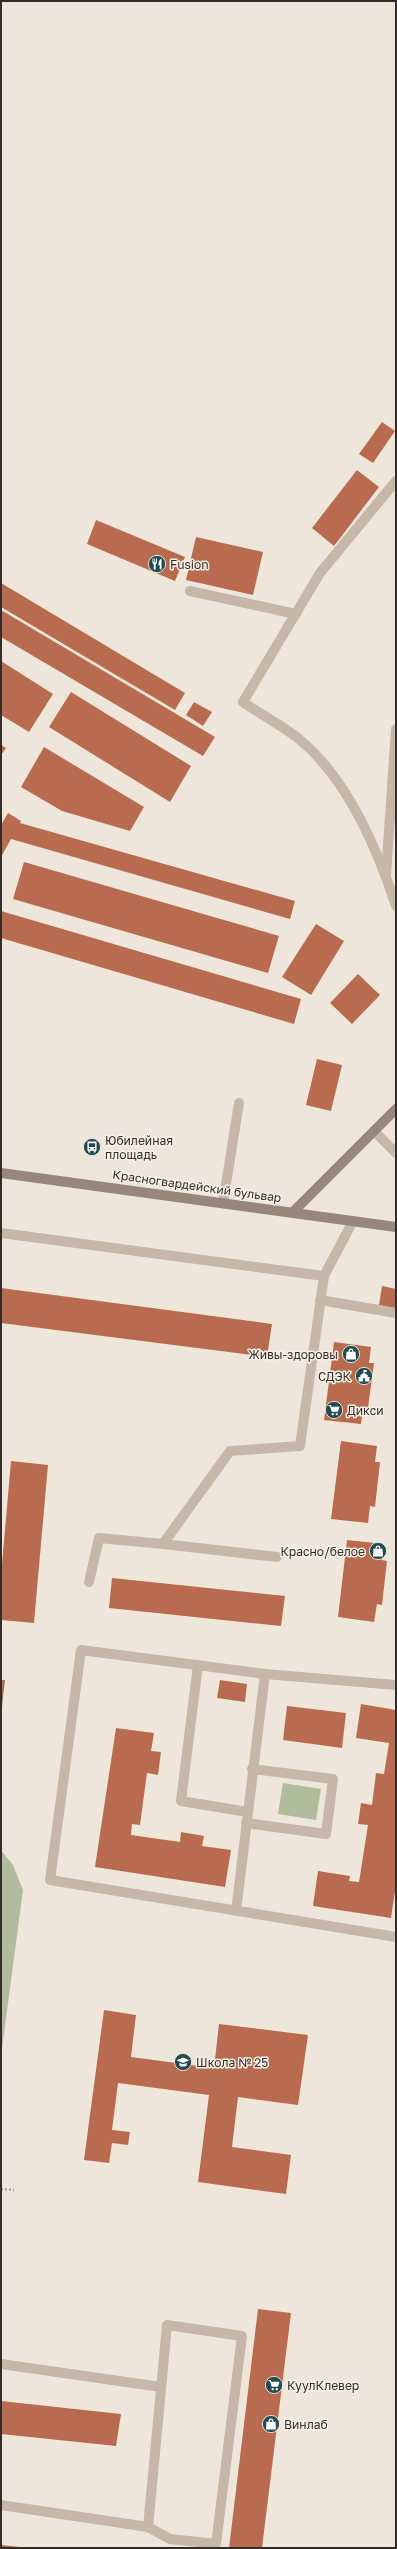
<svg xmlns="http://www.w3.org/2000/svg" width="397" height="2549" viewBox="0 0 397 2549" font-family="'Golos Text',sans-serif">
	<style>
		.green { fill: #b1bc9d }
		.building { fill: #b96b4f }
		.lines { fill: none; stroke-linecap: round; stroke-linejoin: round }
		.path { stroke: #b1a193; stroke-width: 2.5; stroke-dasharray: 2 2; stroke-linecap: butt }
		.lane { stroke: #c6b7a9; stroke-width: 10 }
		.street { stroke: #c6b7a9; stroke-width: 10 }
		.secondary { stroke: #99867a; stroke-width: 10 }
		.labels { text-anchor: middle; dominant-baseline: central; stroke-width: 3; stroke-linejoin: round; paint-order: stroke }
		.poi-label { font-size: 12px; fill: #342c28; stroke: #f7f0e7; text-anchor: start }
		.street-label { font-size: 12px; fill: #342c28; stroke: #f7f0e7 }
	</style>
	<rect width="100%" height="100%" fill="#efe6db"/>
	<g class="green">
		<polygon points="283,1783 321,1789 316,1820 278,1814"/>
		<polygon points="1,1850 13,1865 23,1890 1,2056"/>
	</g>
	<g class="building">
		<polygon points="382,422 395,431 373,463 359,454"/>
		<polygon points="357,470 379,487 334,546 312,528"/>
		<polygon points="96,520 185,557 175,581 87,544"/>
		<polygon points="196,537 263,552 253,595 186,580"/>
		<polygon points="1,583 185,693 175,710 1,607"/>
		<polygon points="1,610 215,737 203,756 1,637"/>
		<polygon points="1,661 53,694 29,732 1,715"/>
		<polygon points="71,692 191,766 170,802 49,727"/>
		<polygon points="194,702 212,712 203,726 186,715"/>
		<polygon points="1,745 6,748 1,755"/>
		<polygon points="44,747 144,807 130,831 62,811 21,787"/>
		<polygon points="8,813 21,821 20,823 295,901 290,919 11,839 1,857 1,825"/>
		<polygon points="24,862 279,936 268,973 13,899"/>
		<polygon points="1,911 301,999 294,1024 1,938"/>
		<polygon points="316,924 344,941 311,995 282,977"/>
		<polygon points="358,974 380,995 352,1024 330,1003"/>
		<polygon points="317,1059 342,1065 331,1111 306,1105"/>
		<polygon points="382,1286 396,1289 396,1309 379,1305"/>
		<polygon points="1,1288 272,1324 267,1357 1,1323"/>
		<polygon points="334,1342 371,1347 369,1363 374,1363 368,1408 363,1407 361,1424 324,1420"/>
		<polygon points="341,1441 377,1446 375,1462 380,1462 375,1507 370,1506 368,1523 331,1519"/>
		<polygon points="11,1461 48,1465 34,1623 1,1620 1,1576"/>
		<polygon points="347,1540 384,1544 382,1560 387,1561 382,1605 377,1604 374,1622 338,1617"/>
		<polygon points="112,1578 285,1596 281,1626 109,1608"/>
		<polygon points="1,1680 5,1680 2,1707 1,1707"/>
		<polygon points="220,1680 247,1684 245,1702 217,1698"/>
		<polygon points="361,1704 396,1710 396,1885 391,1918 313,1906 318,1871 350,1876 349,1881 359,1882 368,1825 358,1824 361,1803 372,1805 376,1773 384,1774 389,1743 356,1738"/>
		<polygon points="287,1706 346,1713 342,1748 283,1740"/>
		<polygon points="116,1728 154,1733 151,1751 161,1752 158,1775 147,1773 140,1825 132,1824 131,1835 180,1842 181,1832 204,1836 202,1846 231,1850 225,1887 95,1867"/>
		<polygon points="104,2010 136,2015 131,2057 214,2068 219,2024 308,2035 298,2105 238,2097 232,2147 291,2155 286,2194 198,2182 209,2095 118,2083 112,2130 130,2132 128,2145 112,2143 109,2163 84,2160"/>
		<polygon points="258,2309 291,2313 262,2548 229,2548"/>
		<polygon points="1,2401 121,2414 116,2446 1,2434"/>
		<polygon points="1,2545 20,2547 20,2548 1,2548"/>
	</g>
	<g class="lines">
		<polyline class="path" points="1,2189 14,2190"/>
		<g class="lane">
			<polyline points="190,591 296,614"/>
			<polyline points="374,1131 396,1153"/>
			<polyline points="223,1203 239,1103"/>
			<polyline points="1,1233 324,1276 353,1221"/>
			<polyline points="320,1300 396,1313"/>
			<polyline points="277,1557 163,1544 230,1451 300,1446 324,1276"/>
			<polyline points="89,1582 99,1538 163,1544"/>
			<polyline points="198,1665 181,1801 248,1812"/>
			<polyline points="396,1685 265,1674 81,1650 50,1880 396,1937"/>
			<polyline points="246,1823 326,1834 333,1779 252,1769"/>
			<polyline points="236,1911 265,1674"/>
			<polygon points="167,2325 242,2336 216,2544 170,2539 148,2527"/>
			<polyline points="1,2364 161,2387"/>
			<polyline points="1,2505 148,2527"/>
		</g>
		<g class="street">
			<path d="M396,481L320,573L243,702C261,715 282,725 299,739C347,778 377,848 396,906"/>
			<polyline points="386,875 396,729"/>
		</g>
		<g class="secondary">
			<polyline points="1,1173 396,1227"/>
			<polyline points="293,1212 396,1109"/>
		</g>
	</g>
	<defs>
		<symbol id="restaurant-disc" viewBox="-11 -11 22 22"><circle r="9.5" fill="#224c51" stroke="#f7f0e7"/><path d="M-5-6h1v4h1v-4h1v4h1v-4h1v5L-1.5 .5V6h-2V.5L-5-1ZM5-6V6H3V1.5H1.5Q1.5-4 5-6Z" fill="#fff"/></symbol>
		<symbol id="bus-disc" viewBox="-11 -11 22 22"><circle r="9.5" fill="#224c51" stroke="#f7f0e7"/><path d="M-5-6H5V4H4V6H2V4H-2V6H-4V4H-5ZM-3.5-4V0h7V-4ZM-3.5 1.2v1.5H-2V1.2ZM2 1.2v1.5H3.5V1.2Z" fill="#fff"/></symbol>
		<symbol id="shop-disc" viewBox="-11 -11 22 22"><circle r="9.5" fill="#224c51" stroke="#f7f0e7"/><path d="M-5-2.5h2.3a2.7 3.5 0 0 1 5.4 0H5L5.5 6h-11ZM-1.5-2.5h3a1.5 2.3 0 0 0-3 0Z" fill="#fff"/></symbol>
		<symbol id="civic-disc" viewBox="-11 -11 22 22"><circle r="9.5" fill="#224c51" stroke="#f7f0e7"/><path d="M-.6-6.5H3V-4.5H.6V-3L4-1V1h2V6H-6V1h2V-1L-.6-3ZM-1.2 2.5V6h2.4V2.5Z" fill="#fff"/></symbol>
		<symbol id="supermarket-disc" viewBox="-11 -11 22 22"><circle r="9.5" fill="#224c51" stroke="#f7f0e7"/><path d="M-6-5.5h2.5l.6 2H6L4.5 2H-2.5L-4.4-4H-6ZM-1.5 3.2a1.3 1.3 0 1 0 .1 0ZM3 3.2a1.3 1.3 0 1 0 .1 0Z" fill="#fff"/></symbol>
		<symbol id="school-disc" viewBox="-11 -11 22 22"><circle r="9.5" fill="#224c51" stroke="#f7f0e7"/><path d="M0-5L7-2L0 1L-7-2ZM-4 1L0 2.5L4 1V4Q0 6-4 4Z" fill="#fff"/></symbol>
	</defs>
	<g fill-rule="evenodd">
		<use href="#restaurant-disc" x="147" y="554" width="20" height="20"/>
		<use href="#bus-disc" x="82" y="1137" width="20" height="20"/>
		<use href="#shop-disc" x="341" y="1344" width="20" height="20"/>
		<use href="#civic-disc" x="354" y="1366" width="20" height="20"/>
		<use href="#supermarket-disc" x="324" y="1400" width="20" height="20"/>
		<use href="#shop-disc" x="368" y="1541" width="20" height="20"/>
		<use href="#school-disc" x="173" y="2052" width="20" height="20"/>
		<use href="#supermarket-disc" x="264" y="2375" width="20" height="20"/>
		<use href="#shop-disc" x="261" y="2414" width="20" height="20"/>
	</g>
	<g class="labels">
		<g class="poi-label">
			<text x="170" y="564">Fusion</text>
			<text x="105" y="1140">Юбилейная<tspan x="105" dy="14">площадь</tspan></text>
			<text x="338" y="1354" text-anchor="end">Живы-здоровы</text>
			<text x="351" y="1376" text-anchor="end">СДЭК</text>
			<text x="347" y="1410">Дикси</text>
			<text x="365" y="1551" text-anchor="end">Красно/белое</text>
			<text x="196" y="2062">Школа № 25</text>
			<text x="287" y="2385">КуулКлевер</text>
			<text x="284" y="2424">Винлаб</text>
		</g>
		<g class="street-label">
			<text transform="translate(197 1186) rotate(8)">Красногвардейский бульвар</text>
		</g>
	</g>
	<rect width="397" height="2549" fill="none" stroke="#342c28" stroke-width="4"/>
</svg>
